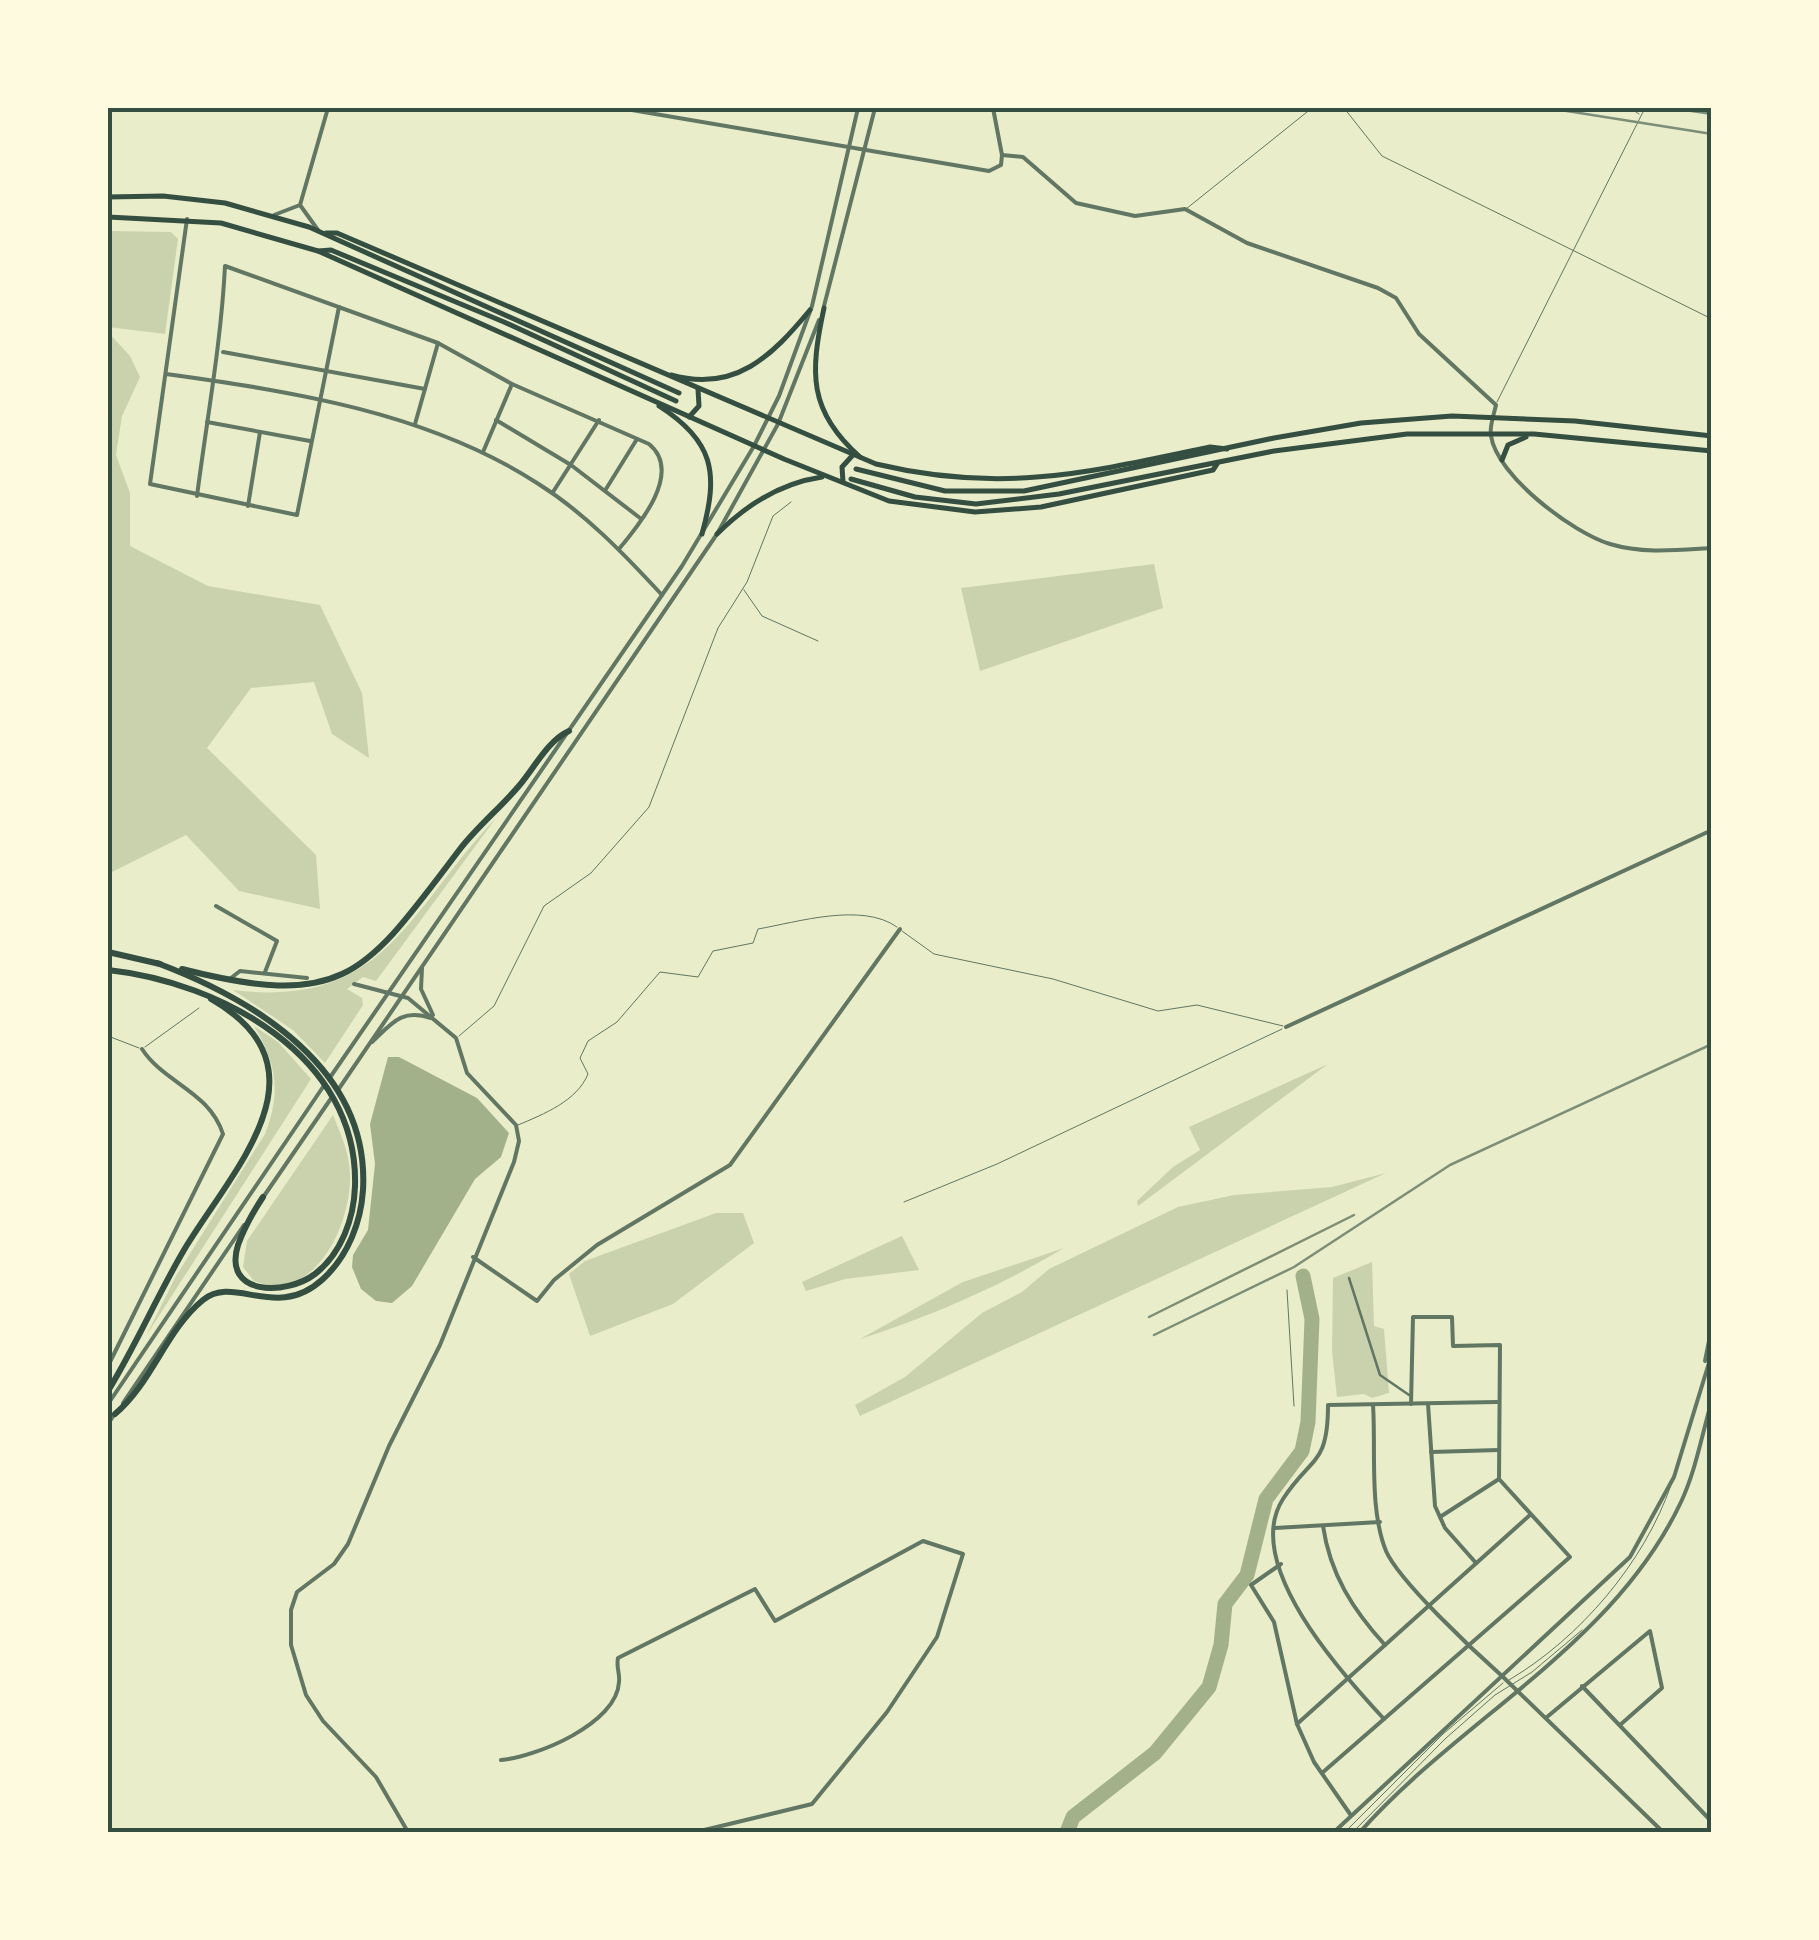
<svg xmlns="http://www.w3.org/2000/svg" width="1819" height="1940" viewBox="0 0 1819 1940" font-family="'PT Serif',serif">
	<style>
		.green { fill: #cad2ad }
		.water { fill: #a3b18a }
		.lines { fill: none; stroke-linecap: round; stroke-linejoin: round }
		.river { stroke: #a3b18a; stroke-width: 15 }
		.service { stroke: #617663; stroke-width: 1 }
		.pedestrian { stroke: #617663; stroke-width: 2.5 }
		.minor { stroke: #617663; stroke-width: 4 }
		.tertiary { stroke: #617663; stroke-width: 4 }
		.primary { stroke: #344e41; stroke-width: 5 }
		.motorway { stroke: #344e41; stroke-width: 6 }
		.rail { stroke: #7c8e77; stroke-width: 2.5 }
		.neatline { fill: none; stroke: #344e41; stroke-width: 4 }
	</style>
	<rect width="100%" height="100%" fill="#e9edc9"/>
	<g class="green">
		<polygon points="108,231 171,232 178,239 165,334 108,327"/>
		<polygon points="108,332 130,356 140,377 122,416 116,455 130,493 130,546 208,586 320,605 362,693 369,758 332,734 314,682 251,688 207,748 316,855 320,909 239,891 186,835 108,874"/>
		<polygon points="1154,564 1163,608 980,671 961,588"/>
		<path d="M496,818L376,981L363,977L347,989L362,998L363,1005L325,1063L293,1030L233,990C385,1009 407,911 496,818Z"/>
		<path d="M254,1026L278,1042L311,1079L146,1336L176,1276L265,1134C281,1093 277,1064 254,1026Z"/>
		<polygon points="1328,1064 1138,1206 1137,1201 1173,1167 1200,1150 1189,1127"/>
		<path d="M333,1115C341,1135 350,1154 350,1176C351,1224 315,1305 254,1281L243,1267L247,1241Z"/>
		<polygon points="1386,1173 860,1416 855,1405 905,1377 982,1313 1022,1292 1049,1269 1178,1207 1234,1195 1332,1187"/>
		<polygon points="716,1213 743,1213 754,1243 673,1304 590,1336 569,1274 585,1261"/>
		<polygon points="902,1236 919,1270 845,1279 806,1291 802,1282"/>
		<path d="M1064,1248C999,1287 932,1316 860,1339L963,1282Z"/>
		<polygon points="1372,1262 1374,1326 1384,1329 1389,1393 1372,1398 1364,1394 1337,1397 1332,1351 1333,1278"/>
	</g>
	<polygon class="water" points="388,1057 399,1057 477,1098 509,1133 501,1157 475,1179 412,1286 392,1303 376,1301 361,1289 352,1267 353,1255 368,1230 375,1164 370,1124"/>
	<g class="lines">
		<polyline class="river" points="1067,1832 1073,1817 1155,1753 1209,1687 1221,1645 1225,1604 1247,1575 1266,1499 1302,1451 1308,1422 1312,1319 1303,1276"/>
		<g class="service">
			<polyline points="1344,108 1382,156 1712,319"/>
			<polyline points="1630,108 1639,114"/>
			<polyline points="1186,209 1312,108"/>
			<polyline points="1497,402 1645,108"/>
			<polyline points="744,590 762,616 818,641"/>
			<polyline points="902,931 934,954 1053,979 1158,1011 1197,1005 1283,1026"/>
			<polyline points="108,1036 139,1048"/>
			<polyline points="459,1036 494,1006 544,906 591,873 649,807 718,628 747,582 773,516 791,502"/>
			<polyline points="145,1047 199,1008"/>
			<path d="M518,1125C544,1114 577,1101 588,1074L580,1058L588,1041L617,1022L660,972L698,977L713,951L753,943L758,929C798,922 862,902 897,927"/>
			<polyline points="904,1202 997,1164 1282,1029"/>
			<polyline points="1287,1290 1294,1406"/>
			<path d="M1509,1680C1580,1638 1644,1563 1671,1485"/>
			<polyline points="1345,1832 1443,1734 1503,1683"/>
			<polyline points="1353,1832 1445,1739 1495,1695 1532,1672 1582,1630"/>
		</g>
		<polyline class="pedestrian" points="1349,1278 1380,1375 1409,1395"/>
		<g class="minor">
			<polyline points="620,108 989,171 1001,165 1002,155"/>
			<polyline points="993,108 1002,155"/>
			<path d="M1002,155L1023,157L1076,203L1135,216L1185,209L1247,243L1378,288L1396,298L1419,334L1496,405C1494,414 1489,427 1491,436C1497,476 1573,533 1610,544C1643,554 1678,550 1712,548"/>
			<polyline points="300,205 318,230"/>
			<polyline points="274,215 300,205 328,108"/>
			<polyline points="187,219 150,484 297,515 339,307"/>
			<polyline points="223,352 425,389"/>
			<path d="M166,374C292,391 429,413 537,483C585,513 624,554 662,595"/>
			<polyline points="496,420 571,465 640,518"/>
			<polyline points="207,422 310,441"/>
			<polyline points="415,424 438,343"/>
			<polyline points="483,452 512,384"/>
			<polyline points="606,489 637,439"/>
			<polyline points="553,492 599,420"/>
			<path d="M197,496C207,418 221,344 225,266L438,343L512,384L649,444C683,472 640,524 619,549"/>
			<polyline points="248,506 260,432"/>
			<polyline points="216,906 277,941 265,972"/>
			<polyline points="422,968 421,989 433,1015"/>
			<polyline points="231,978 240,971 307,978"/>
			<polyline points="354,984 408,998 456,1038 467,1073 516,1125 519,1141 514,1162 440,1345 389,1446 348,1544 334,1564 297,1592 291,1610 291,1645 306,1695 323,1721 376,1777 408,1832"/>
			<polyline points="1286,1027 1712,830"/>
			<path d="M372,1042C392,1023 402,1008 431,1018"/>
			<polyline points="473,1257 537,1301 554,1280 597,1245 730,1165 900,929"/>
			<path d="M108,1366L223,1134C209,1091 164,1083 142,1049"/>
			<polyline points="1428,1404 1435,1506 1445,1528 1476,1563"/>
			<path d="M1373,1405C1376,1450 1369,1509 1386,1551C1399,1581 1475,1652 1502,1676"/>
			<polyline points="1431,1452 1499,1450"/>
			<polyline points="1440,1517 1499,1479"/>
			<path d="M1323,1526C1330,1574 1353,1610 1385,1645"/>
			<polyline points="1275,1528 1380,1522"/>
			<polyline points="1281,1564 1251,1585 1274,1622 1297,1724 1314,1762 1350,1814"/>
			<polyline points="1582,1686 1712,1822"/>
			<polyline points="1547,1717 1650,1631 1662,1688 1620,1725"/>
			<path d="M1384,1719C1344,1676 1241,1564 1283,1499C1311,1456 1328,1466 1328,1405L1497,1402"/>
			<polyline points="1297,1724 1530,1515"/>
			<path d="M501,1760C536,1757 617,1724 619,1682C620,1672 616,1668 618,1658L755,1589L775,1621L923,1541L963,1554L937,1637L887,1712L812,1804L696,1832"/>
			<polyline points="1322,1773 1570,1557 1499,1479 1500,1345 1453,1346 1452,1317 1413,1317 1411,1404"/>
		</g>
		<g class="tertiary">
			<polyline points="824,306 875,108"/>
			<polyline points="331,1076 682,566 754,446 779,396 812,306 858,108"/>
			<polyline points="338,1090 717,534 778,424 819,320"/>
			<polyline points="264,1196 332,1097"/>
			<polyline points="1705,1361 1712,1326"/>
			<polyline points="123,1403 244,1225"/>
			<polyline points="108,1404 325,1084"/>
			<polyline points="108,1424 114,1415"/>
			<polyline points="1502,1676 1663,1832"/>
			<polyline points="1334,1832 1630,1557 1674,1477 1712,1353"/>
			<path d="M1360,1832C1461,1718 1613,1646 1681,1502C1696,1470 1702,1434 1712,1400"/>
		</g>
		<g class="primary">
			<polyline points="108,197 163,196 225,203 309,227 679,393"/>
			<polyline points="108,217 221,223 318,251 331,250 504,322 676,401"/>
			<path d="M326,233H337L876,464C1001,494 1087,473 1210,447L1227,449"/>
			<polyline points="318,251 784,459 889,501 975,512 1041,507 1213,470 1217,464"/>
			<path d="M824,308C810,373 808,411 860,457"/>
			<path d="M671,375C735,393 772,356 810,310"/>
			<path d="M659,406C714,441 719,473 702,534"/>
			<polyline points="689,417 699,406 698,389"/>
			<polyline points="1502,460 1508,445 1526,437"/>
			<polyline points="856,469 945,491 1024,491 1274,438 1361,423 1452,416 1575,421 1712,436"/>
			<polyline points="851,479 915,497 976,504 1059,494 1274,451 1407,434 1534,434 1712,451"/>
			<polyline points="843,482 842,467 852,456"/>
			<path d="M717,534C746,505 781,483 822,477"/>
		</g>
		<g class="motorway">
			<polyline points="108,952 160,964"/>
			<path d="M182,969C346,1011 365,974 460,849C478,826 499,809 518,787C533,770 548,740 569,731"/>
			<path d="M108,970C220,982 359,1056 355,1186C354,1219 341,1254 315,1274C286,1296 222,1296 238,1245C244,1228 253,1212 263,1197"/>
			<path d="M108,1391C136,1345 157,1296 184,1250C232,1170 334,1069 211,999"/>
			<path d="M115,1414C152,1383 166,1330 203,1300C235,1274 276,1322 323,1279C348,1256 361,1222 363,1190C370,1069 255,1000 157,963"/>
		</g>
		<g class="rail">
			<polyline points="1548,108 1712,134"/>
			<polyline points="1671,108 1712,114"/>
			<polyline points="1149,1317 1354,1215"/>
			<polyline points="1154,1335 1294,1267 1450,1165 1712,1044"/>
		</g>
	</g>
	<rect width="1819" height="1940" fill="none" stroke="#fefae0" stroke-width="220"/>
	<rect x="110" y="110" width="1599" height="1720" class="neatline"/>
</svg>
